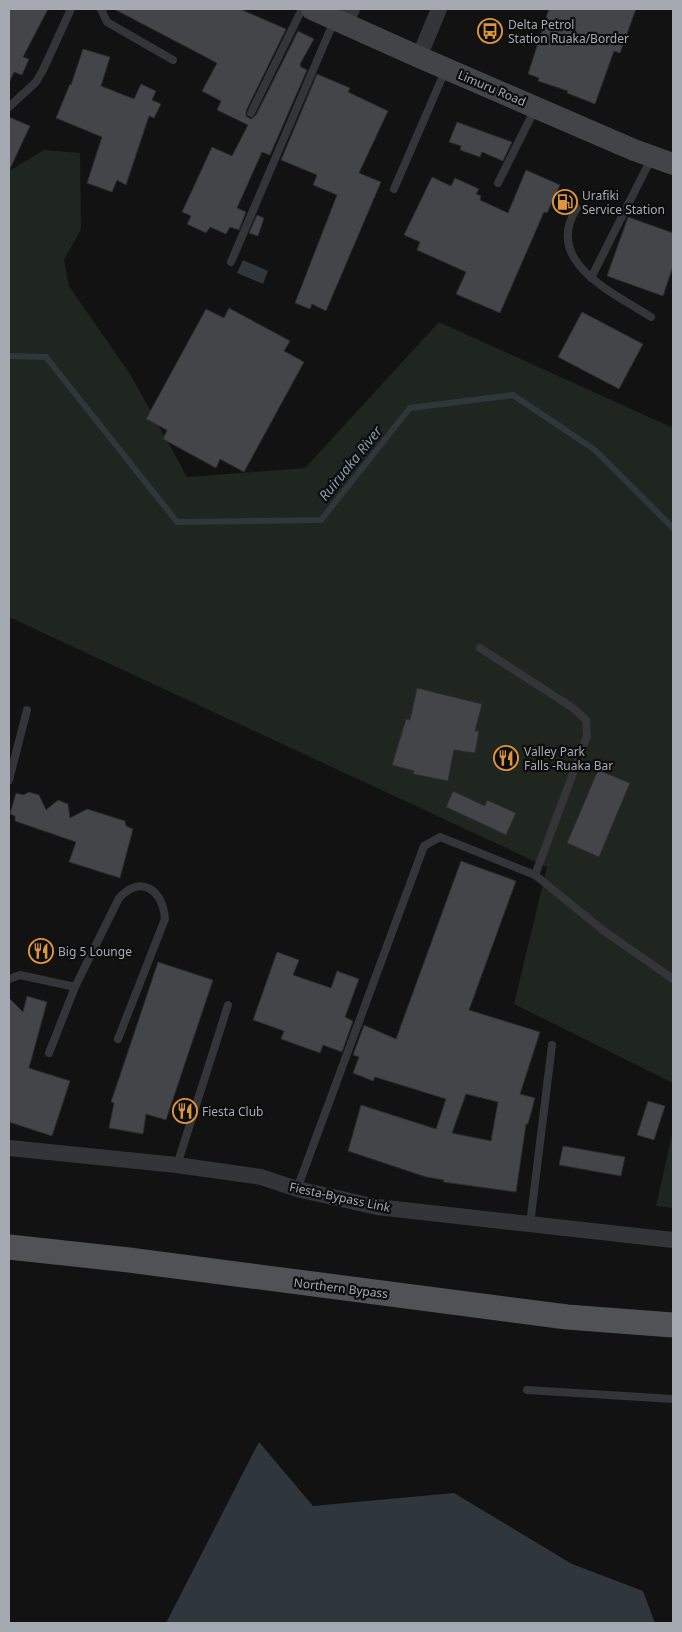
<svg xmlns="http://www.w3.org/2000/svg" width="682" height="1632" viewBox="0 0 682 1632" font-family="'Noto Sans',sans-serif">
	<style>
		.green { fill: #1f251f }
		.water { fill: #2f373c }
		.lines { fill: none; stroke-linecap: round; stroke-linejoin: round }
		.stream { stroke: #2f373c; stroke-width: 6 }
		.building { fill: #444548; stroke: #2c2c2f; fill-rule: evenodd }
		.lane { stroke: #333538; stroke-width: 8 }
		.street { stroke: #333538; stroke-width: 16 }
		.secondary { stroke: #424448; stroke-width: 22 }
		.primary { stroke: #505256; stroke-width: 25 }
		.labels { text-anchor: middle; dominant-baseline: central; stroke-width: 4.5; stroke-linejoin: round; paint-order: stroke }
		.poi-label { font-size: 12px; fill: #a5aab2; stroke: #0d0d0e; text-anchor: start }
		.street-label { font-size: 12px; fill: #a5aab2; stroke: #0d0d0e }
		.water-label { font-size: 14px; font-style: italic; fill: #7f9baa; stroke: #0d0d0e }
	</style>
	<rect width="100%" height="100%" fill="#121213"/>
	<g class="green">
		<polygon points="44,150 80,153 81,229 64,260 69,286 130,374 187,477 305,468 439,322 673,428 673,1083 514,1004 547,867 9,617 9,171"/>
		<polygon points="673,1130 673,1208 656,1206"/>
	</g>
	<g class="water">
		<polygon points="243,260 268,271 263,284 237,273"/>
		<polygon points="259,1442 313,1506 454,1493 572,1564 643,1591 655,1623 166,1623"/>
	</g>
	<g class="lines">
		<polyline class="stream" points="9,356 46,357 177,522 321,520 410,408 513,395 595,450 673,528"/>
	</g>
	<g class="building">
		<polygon points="9,9 48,9 23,57 29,59 22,75 14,72 9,83"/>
		<polygon points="114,9 240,9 286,29 246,111 246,116 251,119 256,115 298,31 314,39 300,64 301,67 307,70 270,155 262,152 237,208 246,212 239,230 230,227 226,234 210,227 206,233 187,224 191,216 182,212 212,147 232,156 248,125 217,110 221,101 202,91 217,63"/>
		<polygon points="549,9 636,9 620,53 614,51 595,104 567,93 568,91 538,81 539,78 528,74"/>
		<polygon points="83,49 110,57 101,86 134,99 141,84 156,91 152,100 161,104 154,118 149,116 126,185 117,180 112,192 87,183 102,137 56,118 70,84 71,85"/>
		<polygon points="317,74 350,88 348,92 388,111 359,173 381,182 326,311 312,304 310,309 295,303 337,195 313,185 317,175 281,160"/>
		<polygon points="9,117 30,126 9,171"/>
		<polygon points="457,122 512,142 503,161 482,152 480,157 460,150 461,146 449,142"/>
		<polygon points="526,170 560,185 547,213 544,212 500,313 456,294 466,272 417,250 420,242 404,235 432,177 451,186 455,178 479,189 476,194 481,196 480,200 508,213"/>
		<polygon points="257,215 264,218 258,236 249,233"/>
		<polygon points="628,217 673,233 673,266 663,296 607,276"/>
		<polygon points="229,308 290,341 284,351 304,362 244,472 220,459 216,468 163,439 167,430 146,419 206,309 224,318"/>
		<polygon points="582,312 643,344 619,389 558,357"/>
		<polygon points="417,688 482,704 475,731 479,731 475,753 454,750 448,781 413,774 414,771 392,765 406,719 410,720"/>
		<polygon points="598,770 630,783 599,857 567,843"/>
		<polygon points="453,791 485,806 487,800 516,813 506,835 446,807"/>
		<polygon points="29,792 39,795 46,810 58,800 68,804 70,818 87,809 125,821 126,826 133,829 120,878 69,862 76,842 15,821 15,816 10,814 16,793 23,795"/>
		<path d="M461,861L516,881L469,1010L540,1032L520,1094L535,1098L528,1124H526L516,1192L443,1182L444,1180L426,1177L348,1151L361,1105L436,1129L446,1099L375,1077L373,1081L353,1073L359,1057L353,1055L364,1025L396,1039ZM466,1094L498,1102L491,1141L452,1133Z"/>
		<polygon points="277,952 299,960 293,975 331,988 337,971 359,979 345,1017 353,1021 342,1052 323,1045 320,1053 281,1039 284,1031 253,1020"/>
		<polygon points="158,962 213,980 166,1120 146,1114 143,1134 109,1128 114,1103 111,1102"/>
		<polygon points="27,996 47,1002 29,1068 70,1081 52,1136 9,1122 9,998 23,1012"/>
		<polygon points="648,1101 665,1106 654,1140 637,1135"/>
		<polygon points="563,1146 625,1157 621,1176 559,1165"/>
	</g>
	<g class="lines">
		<g class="lane">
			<polyline points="101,9 107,22 173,60"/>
			<polyline points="9,107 36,82 43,70 71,9"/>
			<polyline points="251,113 302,9"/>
			<polyline points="498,183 535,109"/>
			<polyline points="394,189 445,71"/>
			<path d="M577,208C542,262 614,293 651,317"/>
			<polyline points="231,262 334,21"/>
			<polyline points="591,278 651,159"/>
			<polyline points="480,648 573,708 586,720 587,736 535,875"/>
			<polyline points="9,780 27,710"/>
			<polyline points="9,979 20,975 75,987"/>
			<path d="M49,1053L75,987L119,898C141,874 163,890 165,919L118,1039"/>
			<polyline points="177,1165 228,1005"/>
			<polyline points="297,1189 424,846 440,837 535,875 604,931 673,979"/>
			<polyline points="530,1224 552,1045"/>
			<polyline points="527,1390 673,1399"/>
		</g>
		<g class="street">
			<polyline points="346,24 352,9"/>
			<polyline points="419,57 439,9"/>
			<polyline points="9,1148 177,1165 261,1177 297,1189 377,1207 673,1240"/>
		</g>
		<polyline class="secondary" points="312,9 419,57 634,150 673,164"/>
		<polyline class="primary" points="9,1247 129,1260 567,1317 673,1325"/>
	</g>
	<defs>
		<symbol id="bus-ring" viewBox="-11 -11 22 22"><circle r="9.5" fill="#0d0d0e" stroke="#dd9640" stroke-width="1.5"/><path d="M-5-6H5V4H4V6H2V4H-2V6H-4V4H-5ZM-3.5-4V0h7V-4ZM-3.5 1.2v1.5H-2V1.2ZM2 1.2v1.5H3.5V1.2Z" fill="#dd9640"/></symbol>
		<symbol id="fuel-ring" viewBox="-11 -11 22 22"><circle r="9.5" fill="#0d0d0e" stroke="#dd9640" stroke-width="1.5"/><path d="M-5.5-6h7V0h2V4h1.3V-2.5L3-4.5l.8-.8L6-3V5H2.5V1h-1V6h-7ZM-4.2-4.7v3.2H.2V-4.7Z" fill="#dd9640"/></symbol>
		<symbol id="restaurant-ring" viewBox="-11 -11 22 22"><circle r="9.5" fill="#0d0d0e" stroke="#dd9640" stroke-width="1.5"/><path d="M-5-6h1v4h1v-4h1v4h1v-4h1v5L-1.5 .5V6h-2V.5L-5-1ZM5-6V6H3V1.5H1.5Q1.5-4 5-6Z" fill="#dd9640"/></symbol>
	</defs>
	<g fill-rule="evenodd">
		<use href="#bus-ring" x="476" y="17" width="28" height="28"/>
		<use href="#fuel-ring" x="551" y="188" width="28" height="28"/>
		<use href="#restaurant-ring" x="492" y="744" width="28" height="28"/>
		<use href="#restaurant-ring" x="27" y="937" width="28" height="28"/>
		<use href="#restaurant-ring" x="171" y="1097" width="28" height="28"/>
	</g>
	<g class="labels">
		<g class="poi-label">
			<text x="508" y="24">Delta Petrol<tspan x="508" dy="14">Station Ruaka/Border</tspan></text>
			<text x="582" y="195">Urafiki<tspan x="582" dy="14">Service Station</tspan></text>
			<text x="524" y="751">Valley Park<tspan x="524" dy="14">Falls -Ruaka Bar</tspan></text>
			<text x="58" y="951">Big 5 Lounge</text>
			<text x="202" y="1111">Fiesta Club</text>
		</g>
		<g class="street-label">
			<text transform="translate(492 88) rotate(23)">Limuru Road</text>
			<text transform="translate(340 1197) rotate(12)">Fiesta-Bypass Link</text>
			<text transform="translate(341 1288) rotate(7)">Northern Bypass</text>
		</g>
		<g class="water-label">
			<text transform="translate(350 463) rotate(-51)">Ruiruaka River</text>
		</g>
	</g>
	<rect width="682" height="1632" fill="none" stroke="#a5aab2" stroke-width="20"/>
</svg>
